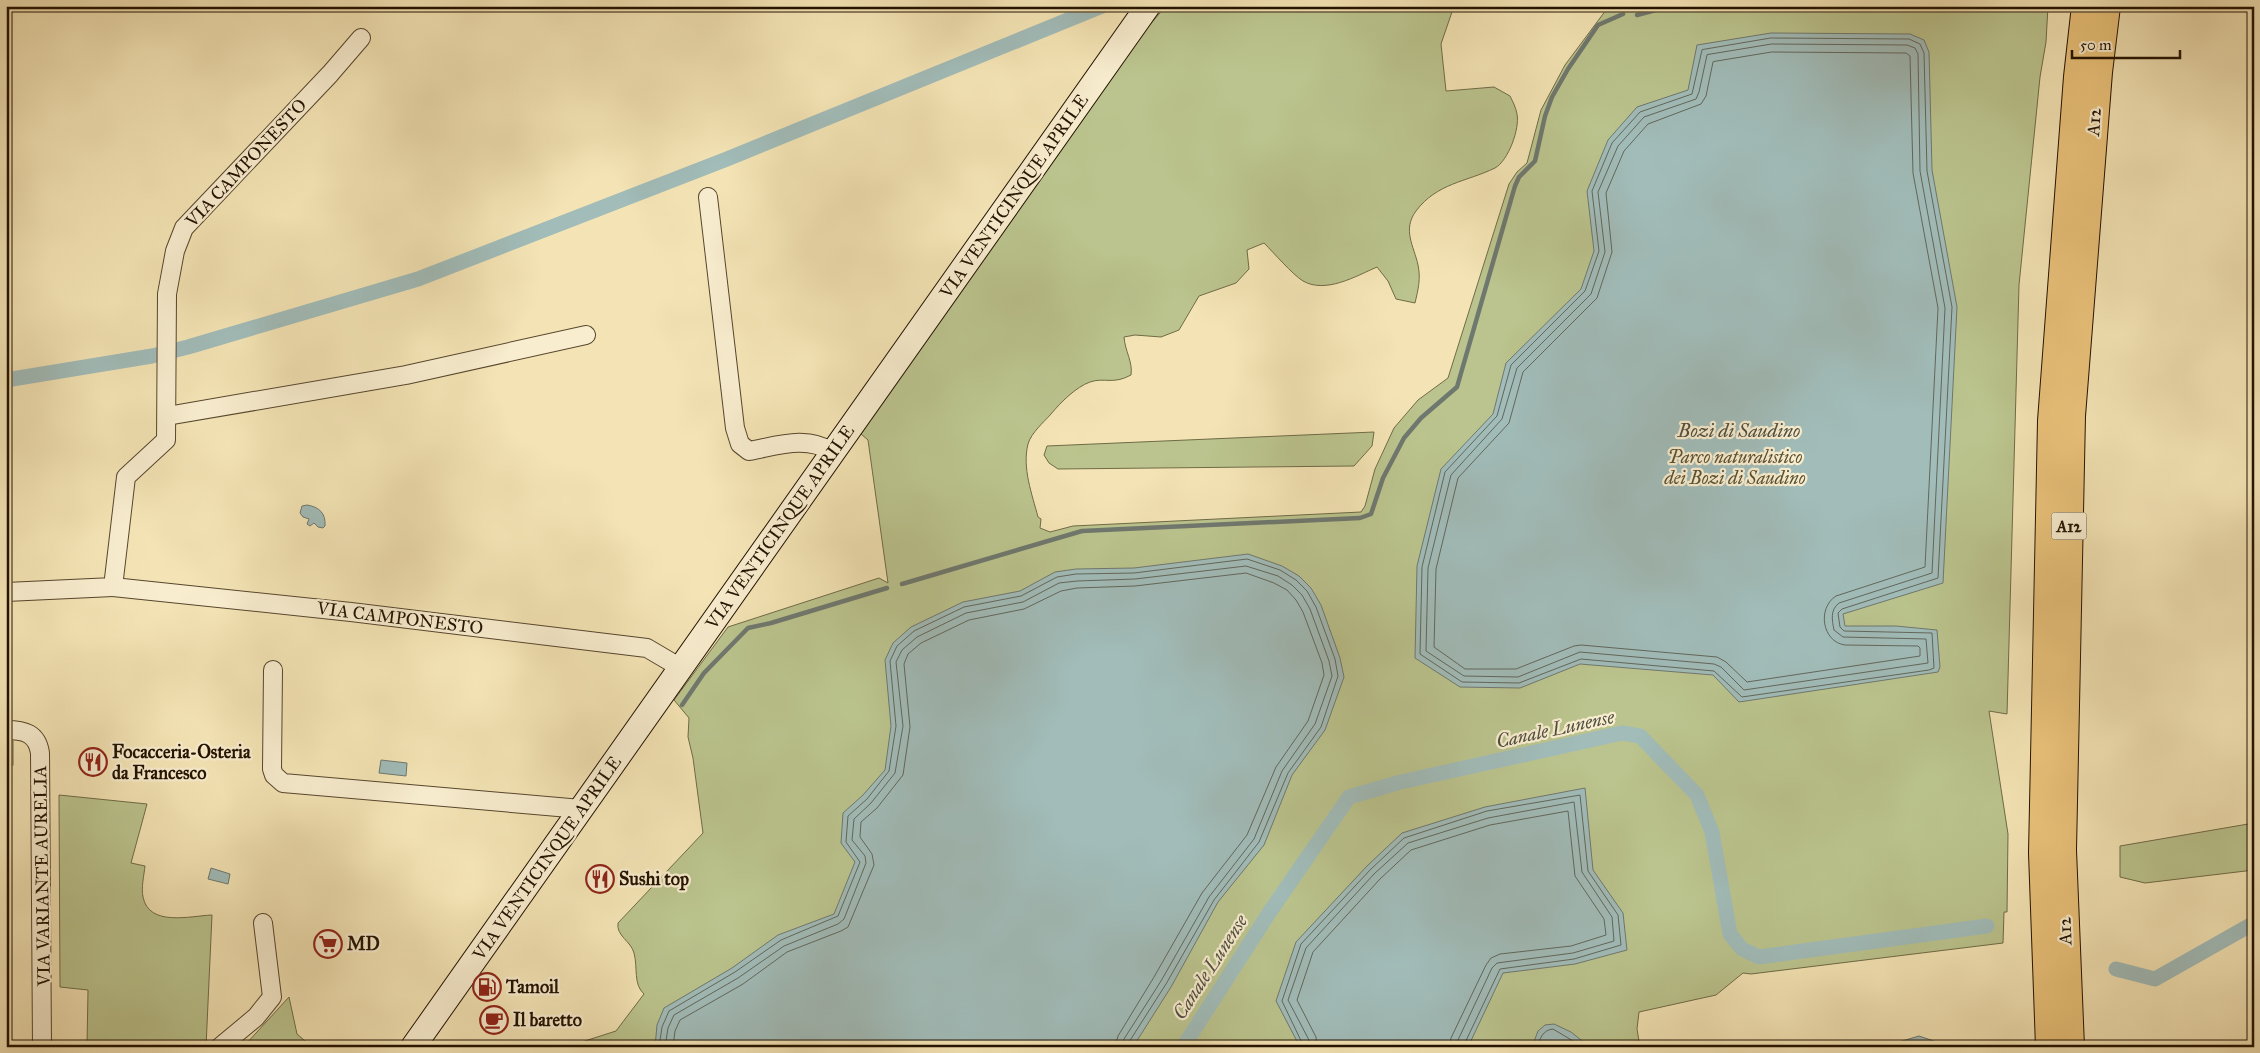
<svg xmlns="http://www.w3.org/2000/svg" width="2260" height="1053" viewBox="0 0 2260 1053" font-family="'IM FELL Great Primer',serif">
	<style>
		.green { fill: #bbc48e; stroke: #6f6b47 }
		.water { fill: #a1bcb9; stroke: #6f786f }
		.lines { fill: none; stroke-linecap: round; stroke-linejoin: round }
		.shore { stroke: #62675c; stroke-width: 1 }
		.stream { stroke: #6f786f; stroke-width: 4.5 }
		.canal { stroke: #a1bcb9; stroke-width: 15 }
		.minor-casing { stroke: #57462d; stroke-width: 20 }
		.secondary-casing { stroke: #231200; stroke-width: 26 }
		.motorway-casing { stroke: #231200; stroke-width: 30 }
		.minor { stroke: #f8edcf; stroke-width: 18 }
		.secondary { stroke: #f8edcf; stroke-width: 24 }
		.motorway { stroke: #eac27a; stroke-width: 28 }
		.labels { text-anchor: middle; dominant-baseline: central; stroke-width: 4.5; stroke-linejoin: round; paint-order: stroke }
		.shield { fill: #f8edcf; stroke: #63543e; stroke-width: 1 }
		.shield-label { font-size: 16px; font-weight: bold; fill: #231200 }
		.street-label { font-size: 18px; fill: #231200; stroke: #f8edcf }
		.park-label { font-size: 18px; font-style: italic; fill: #585032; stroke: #f8edcf }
		.poi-label { font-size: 18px; font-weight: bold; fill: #231200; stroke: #f8edcf; text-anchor: start }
		.water-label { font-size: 19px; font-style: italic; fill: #4f4e41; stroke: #f8edcf }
	</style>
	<rect width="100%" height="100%" fill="#f4e4b5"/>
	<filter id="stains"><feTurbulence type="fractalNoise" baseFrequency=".004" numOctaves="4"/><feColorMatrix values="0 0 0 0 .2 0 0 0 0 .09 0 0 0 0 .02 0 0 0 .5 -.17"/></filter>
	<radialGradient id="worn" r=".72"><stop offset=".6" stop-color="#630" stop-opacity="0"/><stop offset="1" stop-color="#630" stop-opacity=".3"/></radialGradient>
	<g class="green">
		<path d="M1166,6H1454L1441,44L1446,91L1494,87L1510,96C1513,102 1516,108 1517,114C1520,129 1508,161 1495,168C1466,182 1437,183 1416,211C1402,230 1414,246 1418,265C1421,279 1418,290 1415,303L1396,299L1388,281L1377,267C1356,276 1326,294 1303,281C1292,274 1274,253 1264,243L1247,250L1249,269L1236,283L1199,296L1179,330L1161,337L1135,335L1124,337C1125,351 1133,362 1131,375C1113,385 1104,377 1090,382C1076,387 1061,402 1051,414C1044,422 1031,433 1028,444C1022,468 1032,494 1038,517L1041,519L1040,528L1050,532L1073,526L1361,512L1365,506L1375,469L1394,428L1418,400L1448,378L1509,184L1517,172L1527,163L1541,110L1565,65L1609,6H2048L2046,42L2040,77L2019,285L2007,714L1989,711L2008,834L2007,912H2004L2003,943L1751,974L1743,973L1716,995L1639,1012L1637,1029L1640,1047H566L616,1031L644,994C633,984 638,968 634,953C631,941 616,936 618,923L703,833L693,758L688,737L689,718L674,700L728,627L879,578L888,583L868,440L861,434L970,276L1146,29Z"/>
		<polygon points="1374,432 1372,446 1354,466 1058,469 1049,463 1044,455 1047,446"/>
		<rect x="6" y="741" width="7" height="24"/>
		<path d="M59,795L147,804L131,863L145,866C144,875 141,888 143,897C149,927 190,916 212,915L206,1047H87L88,990L60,987Z"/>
		<polygon points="2254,823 2254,870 2145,883 2120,877 2120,846"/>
		<polygon points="289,997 297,1034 312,1047 237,1047 246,1044"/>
	</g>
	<g class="water">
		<polygon points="1771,33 1910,34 1924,40 1929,52 1932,170 1957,307 1943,583 1843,614 1845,626 1896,626 1937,630 1940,667 1938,672 1739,702 1713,675 1580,664 1520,688 1460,687 1415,658 1417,566 1441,469 1493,414 1506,363 1581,289 1594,251 1587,191 1608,140 1637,107 1688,90 1697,45"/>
		<path d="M307,505C319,507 326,513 325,526L323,528L318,527L314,523L310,526L307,524L309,519L303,517L300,513L302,506Z"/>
		<polygon points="1248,554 1282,566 1299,576 1311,588 1321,605 1340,658 1344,677 1325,730 1292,775 1264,845 1218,902 1171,987 1133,1047 655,1047 657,1025 664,1008 732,968 778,935 834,914 855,862 841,843 843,813 863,795 885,770 891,726 885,660 893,643 911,627 963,602 1020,591 1055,572 1076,569 1134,568"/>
		<polygon points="381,760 407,763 406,776 379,773"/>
		<polygon points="1585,788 1593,870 1623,913 1627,950 1575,964 1503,973 1468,1047 1300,1047 1276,1001 1296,942 1367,866 1402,833 1485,807"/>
		<polygon points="211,868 230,874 228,884 208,879"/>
		<polygon points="1554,1024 1571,1032 1590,1047 1532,1047 1538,1031 1545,1025"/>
		<polygon points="1919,1036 1937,1042 1942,1047 1892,1047 1892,1044"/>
	</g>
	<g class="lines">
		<g class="shore">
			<polygon points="1771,38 1909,39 1920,44 1924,53 1927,171 1952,307 1938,578 1842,609 1838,613 1840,627 1844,631 1932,633 1934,668 1929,670 1742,697 1714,671 1581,659 1519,683 1462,682 1420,654 1422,567 1445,472 1497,416 1511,365 1585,291 1599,251 1592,191 1612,143 1640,112 1692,94 1702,50"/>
			<path d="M1772,44L1907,45L1915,48L1918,54L1920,171L1945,308L1932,573L1839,603C1830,610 1832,620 1834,630L1843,637L1926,639L1928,663L1744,690L1721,667L1714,664L1580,652L1518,677L1464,676L1426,651L1428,568L1451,475L1502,419L1517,368L1591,294L1605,252L1598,192L1618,146L1644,117L1696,99L1699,92L1707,55Z"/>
			<path d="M1772,52L1906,53L1910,56L1913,173L1938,308L1925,567L1836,596C1817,608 1822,642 1845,645L1918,646L1920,648V656L1747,682L1726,662L1717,657L1581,645L1574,646L1516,669H1465L1434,647L1436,569L1458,478L1509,423L1523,372L1597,298L1612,252L1606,193L1624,151L1648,124L1701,104L1706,96L1713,62Z"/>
			<polyline points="659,1047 662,1027 669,1011 735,972 781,940 838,916 860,862 846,842 848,816 867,799 889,771 896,726 890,661 897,646 914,631 964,607 1021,596 1057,577 1076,574 1134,573 1247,559 1280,570 1296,580 1307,591 1316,607 1335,659 1338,676 1321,727 1288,773 1259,842 1214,900 1166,984 1129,1042 1129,1047"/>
			<polyline points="665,1047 668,1028 674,1015 738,978 784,946 838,924 844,919 866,863 865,856 852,840 854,819 871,803 895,773 903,726 896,662 902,650 917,637 966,613 1023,602 1059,583 1077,581 1135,579 1246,566 1278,576 1292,585 1302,595 1310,609 1329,661 1332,676 1315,724 1282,771 1254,839 1209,897 1161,981 1124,1039 1122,1047"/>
			<polyline points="673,1047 675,1031 680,1020 743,984 787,952 841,931 848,927 874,865 872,854 860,837 861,822 877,808 903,775 910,727 904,664 908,654 921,643 969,620 1024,609 1061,591 1077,588 1135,586 1246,573 1274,583 1287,590 1296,600 1303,612 1322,663 1324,675 1308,721 1276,767 1247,835 1202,893 1154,977 1118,1036 1115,1047"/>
			<polyline points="1304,1047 1282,1001 1301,944 1370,870 1404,838 1487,811 1580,795 1588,871 1618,915 1621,945 1574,959 1500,969 1463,1047"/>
			<polyline points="1310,1047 1309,1040 1288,1000 1306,948 1374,874 1408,843 1488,818 1574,802 1582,872 1612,917 1614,941 1573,953 1497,963 1492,968 1458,1040 1457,1047"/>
			<polyline points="1317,1047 1316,1037 1297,1000 1313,952 1380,879 1411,850 1490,825 1568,811 1575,876 1604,919 1606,935 1571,946 1500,954 1491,958 1486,965 1451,1038 1450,1047"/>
			<path d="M1537,1047C1540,1038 1543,1030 1553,1029L1583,1047"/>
		</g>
		<g class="stream">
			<polyline points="1637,15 1671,6"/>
			<polyline points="902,584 1082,531 1360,518 1371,514 1383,478 1404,438 1421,418 1457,387 1515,186 1519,177 1535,161 1545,116 1552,97 1568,69 1598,25 1623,14"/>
			<polyline points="682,705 704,673 748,628 771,623 887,588"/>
		</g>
		<g class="canal">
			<polyline points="6,380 152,356 188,347 418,279 727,159 1102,6"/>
			<polyline points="2116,969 2155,979 2254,923"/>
			<polyline points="1183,1047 1269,913 1349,797 1401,782 1622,733 1640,736 1697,795 1712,832 1730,934 1742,949 1759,957 1987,926"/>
		</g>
		<defs>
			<g id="minor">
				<path d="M708,197L735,428L740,444L749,451C777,446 807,435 832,452"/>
				<polyline points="167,416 406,375 586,335"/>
				<polyline points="113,587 351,612 647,648 681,668"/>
				<polyline points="6,592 113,587 126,477 166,440 167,294 175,251 184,228 330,74 361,38"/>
				<polyline points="273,670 272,769 274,775 283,783 581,809"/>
				<path d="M6,730C24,730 37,733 40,753L42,1047"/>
				<polyline points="220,1047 256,1017 272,997 263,923"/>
			</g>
			<polyline id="secondary" points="413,1047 1148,6"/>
			<g id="motorway">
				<polyline points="2050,1047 2043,853 2052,421 2078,77 2086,6"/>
				<polyline points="2070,1047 2062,850 2071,416 2098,72 2106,6"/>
			</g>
		</defs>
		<use href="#minor" class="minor-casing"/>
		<use href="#secondary" class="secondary-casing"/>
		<use href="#motorway" class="motorway-casing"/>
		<use href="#minor" class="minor"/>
		<use href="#secondary" class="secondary"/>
		<use href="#motorway" class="motorway"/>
	</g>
	<defs>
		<symbol id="restaurant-ring" viewBox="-11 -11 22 22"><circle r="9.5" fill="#f8edcf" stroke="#8f2418" stroke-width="1.5"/><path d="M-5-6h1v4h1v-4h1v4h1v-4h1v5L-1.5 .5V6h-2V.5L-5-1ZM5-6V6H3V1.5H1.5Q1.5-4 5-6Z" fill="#8f2418"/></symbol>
		<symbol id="supermarket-ring" viewBox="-11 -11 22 22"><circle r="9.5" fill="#f8edcf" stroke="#8f2418" stroke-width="1.5"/><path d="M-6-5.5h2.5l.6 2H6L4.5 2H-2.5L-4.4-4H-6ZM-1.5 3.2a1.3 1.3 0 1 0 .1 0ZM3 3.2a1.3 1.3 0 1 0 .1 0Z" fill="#8f2418"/></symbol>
		<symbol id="fuel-ring" viewBox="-11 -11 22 22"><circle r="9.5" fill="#f8edcf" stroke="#8f2418" stroke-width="1.5"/><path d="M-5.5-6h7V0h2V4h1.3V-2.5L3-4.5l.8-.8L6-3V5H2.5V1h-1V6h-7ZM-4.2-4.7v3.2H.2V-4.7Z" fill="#8f2418"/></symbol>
		<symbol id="cafe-ring" viewBox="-11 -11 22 22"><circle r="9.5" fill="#f8edcf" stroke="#8f2418" stroke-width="1.5"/><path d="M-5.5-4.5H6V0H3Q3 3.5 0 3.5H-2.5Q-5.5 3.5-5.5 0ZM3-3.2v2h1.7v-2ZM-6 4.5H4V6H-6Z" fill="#8f2418"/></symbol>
	</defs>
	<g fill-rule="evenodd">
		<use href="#restaurant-ring" x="77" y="746" width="32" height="32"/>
		<use href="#restaurant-ring" x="584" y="863" width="32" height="32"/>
		<use href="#supermarket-ring" x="312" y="928" width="32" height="32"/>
		<use href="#fuel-ring" x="471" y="971" width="32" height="32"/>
		<use href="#cafe-ring" x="478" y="1004" width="32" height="32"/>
	</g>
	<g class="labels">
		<rect class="shield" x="2051.5" y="512.5" width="35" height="27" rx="4"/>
		<g class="shield-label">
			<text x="2069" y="526">A12</text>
		</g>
		<g class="street-label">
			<text transform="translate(2094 122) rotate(-86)">A12</text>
			<text transform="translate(246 163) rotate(-47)">VIA CAMPONESTO</text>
			<text transform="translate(1014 196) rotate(-55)">VIA VENTICINQUE APRILE</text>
			<text transform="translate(780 527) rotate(-55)">VIA VENTICINQUE APRILE</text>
			<text transform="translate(400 618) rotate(7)">VIA CAMPONESTO</text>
			<text transform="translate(547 858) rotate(-55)">VIA VENTICINQUE APRILE</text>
			<text transform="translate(42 876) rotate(-91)">VIA VARIANTE AURELIA</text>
			<text transform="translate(2065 931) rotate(-92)">A12</text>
		</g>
		<g class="park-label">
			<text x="1735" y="457">Parco naturalistico<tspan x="1735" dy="21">dei Bozi di Saudino</tspan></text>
		</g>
		<g class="poi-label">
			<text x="112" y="752">Focacceria-Osteria<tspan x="112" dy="21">da Francesco</tspan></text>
			<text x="619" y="879">Sushi top</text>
			<text x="347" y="944">MD</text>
			<text x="506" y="987">Tamoil</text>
			<text x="513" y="1020">Il baretto</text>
		</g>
		<g class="water-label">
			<text x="1739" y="430">Bozi di Saudino</text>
			<text transform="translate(1555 729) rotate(-12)">Canale Lunense</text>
			<text transform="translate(1210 967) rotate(-57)">Canale Lunense</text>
		</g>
	</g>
	<rect width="2260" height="1053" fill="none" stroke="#f4e4b5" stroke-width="25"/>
	<rect x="8" y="8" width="2245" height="1038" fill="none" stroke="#231200" stroke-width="2.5"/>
	<rect x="12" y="12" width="2235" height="1028" fill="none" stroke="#231200"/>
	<path d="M2072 50v8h108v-8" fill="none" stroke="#231200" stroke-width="2.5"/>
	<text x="2080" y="50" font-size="15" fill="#231200" stroke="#f8edcf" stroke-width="4" paint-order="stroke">50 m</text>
	<rect width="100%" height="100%" filter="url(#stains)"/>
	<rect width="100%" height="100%" fill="url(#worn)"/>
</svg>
